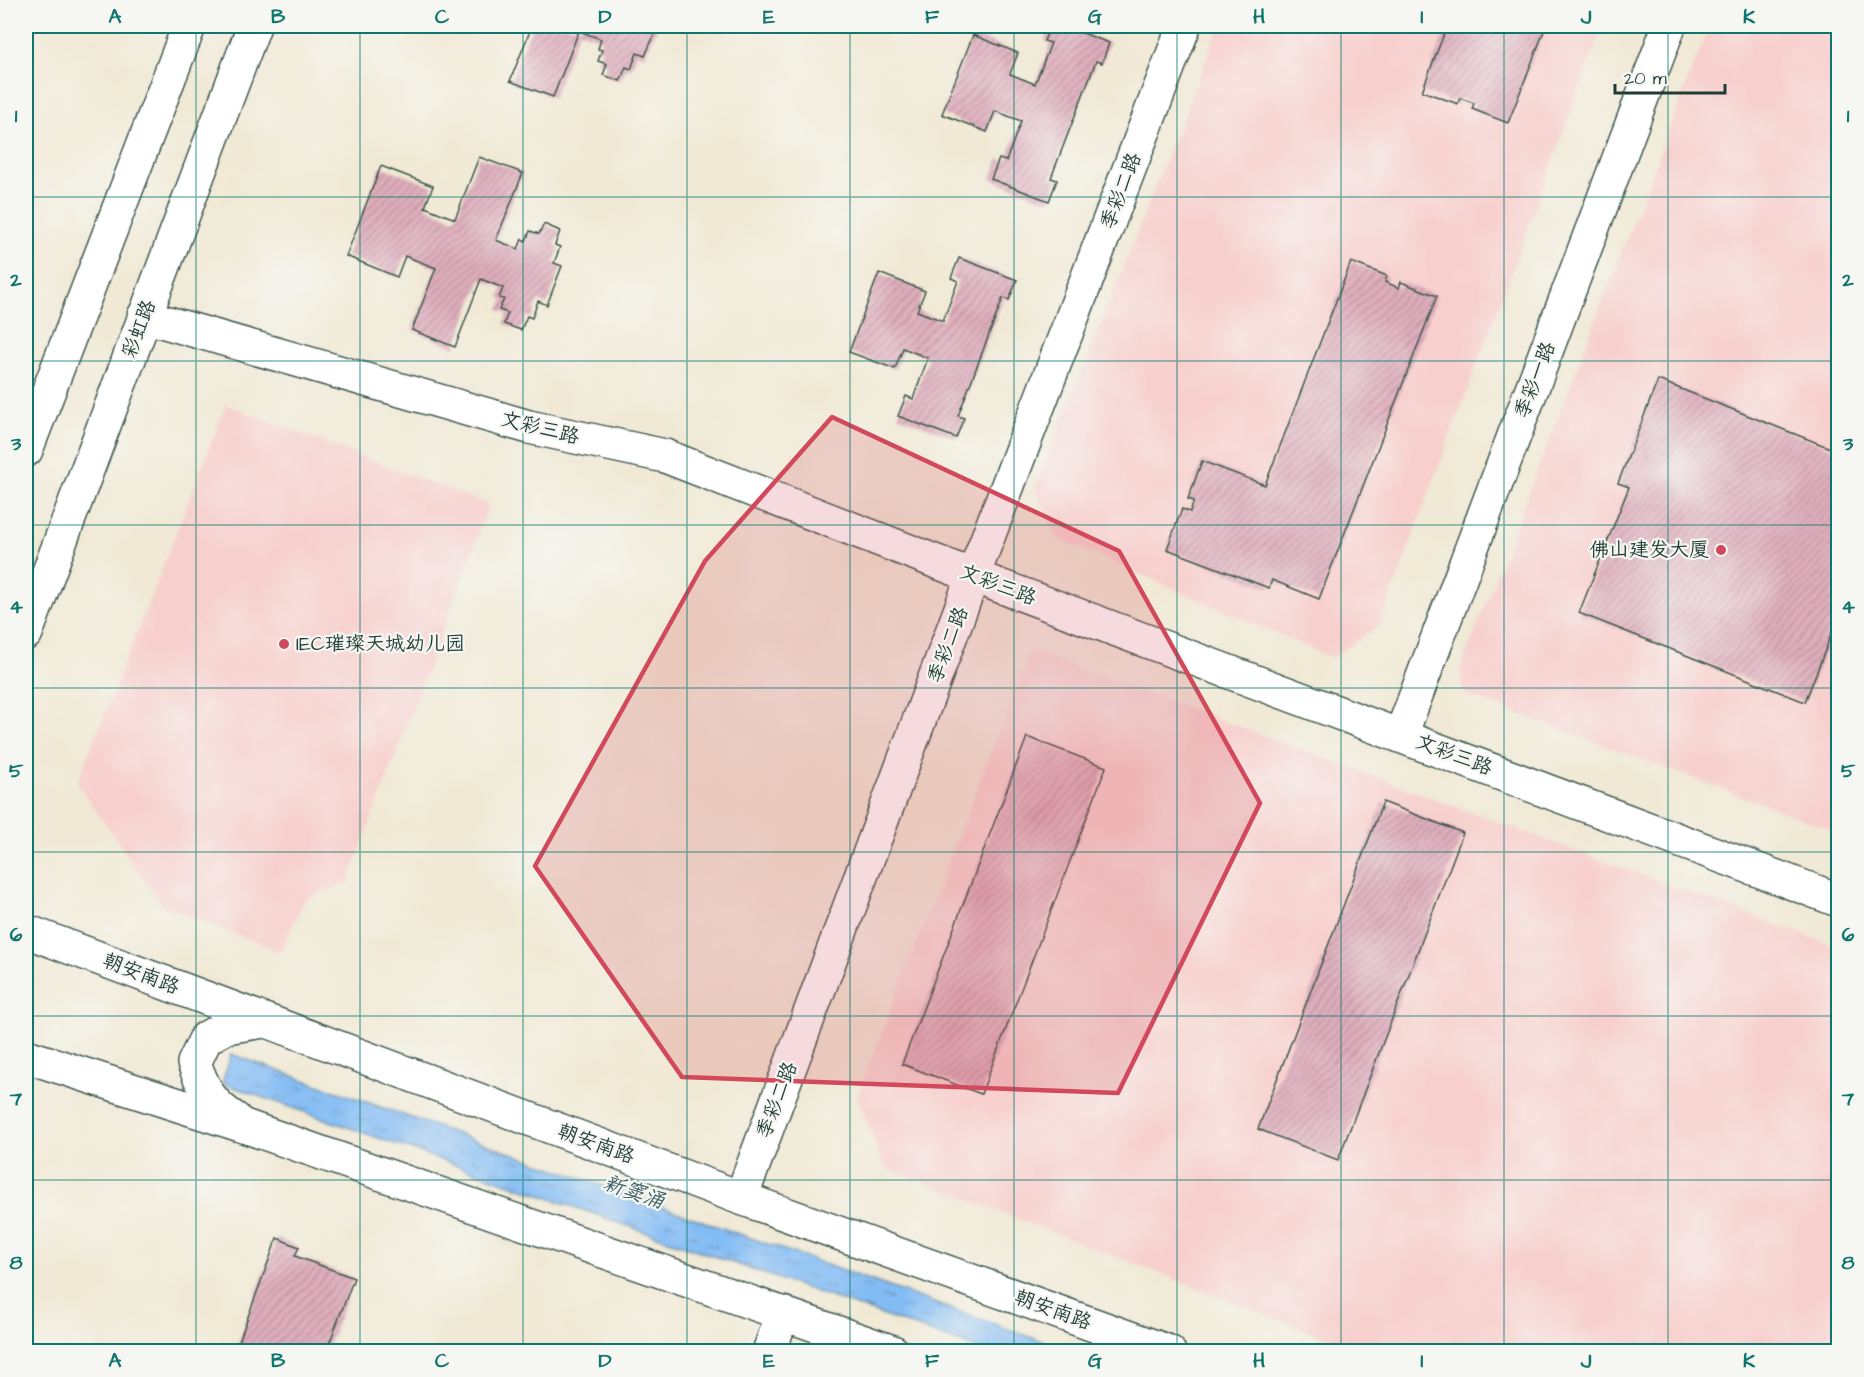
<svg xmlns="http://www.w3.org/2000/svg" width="1864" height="1377" viewBox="0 0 1864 1377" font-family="'Architects Daughter','LXGW WenKai TC',sans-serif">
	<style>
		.built { fill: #f7d0ce }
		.water { fill: url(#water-ripples); stroke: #517c94; stroke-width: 1.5 }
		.building { fill: url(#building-hatch) }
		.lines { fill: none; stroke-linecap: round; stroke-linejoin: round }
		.secondary-casing { stroke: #3e574c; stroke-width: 36 }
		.secondary { stroke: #fff; stroke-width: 33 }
		.marked { fill: #d1495b; fill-opacity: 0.2; stroke: #d1495b; stroke-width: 4.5; stroke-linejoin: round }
		.grid { fill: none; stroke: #0f766e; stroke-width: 1.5; stroke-opacity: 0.55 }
		.poi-dot { fill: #d1495b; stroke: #f6f6f2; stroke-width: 2 }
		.labels { text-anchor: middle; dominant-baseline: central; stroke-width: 4.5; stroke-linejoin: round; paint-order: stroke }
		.street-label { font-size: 20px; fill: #1f3d34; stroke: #f6f6f2 }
		.poi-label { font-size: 20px; fill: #1f3d34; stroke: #f6f6f2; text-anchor: end }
		.water-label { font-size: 21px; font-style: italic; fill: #385d64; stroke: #f6f6f2 }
		.neatline { fill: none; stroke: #0f766e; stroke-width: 2 }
		.grid-label { font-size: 20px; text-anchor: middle; font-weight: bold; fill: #0f766e }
	</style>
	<defs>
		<pattern id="water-ripples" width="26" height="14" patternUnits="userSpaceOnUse" patternTransform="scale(1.5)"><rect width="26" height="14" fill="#83bcf4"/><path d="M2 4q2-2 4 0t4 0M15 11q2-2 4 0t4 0" fill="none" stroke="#6b9ac6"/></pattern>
		<pattern id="building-hatch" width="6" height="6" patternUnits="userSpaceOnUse" patternTransform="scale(1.5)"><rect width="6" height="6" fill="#e0afbd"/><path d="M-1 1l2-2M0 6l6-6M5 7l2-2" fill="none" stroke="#b5909a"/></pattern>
	</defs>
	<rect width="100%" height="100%" fill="#f6f6f2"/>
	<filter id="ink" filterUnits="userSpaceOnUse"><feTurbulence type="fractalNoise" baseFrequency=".0167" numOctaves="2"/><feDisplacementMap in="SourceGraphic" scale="12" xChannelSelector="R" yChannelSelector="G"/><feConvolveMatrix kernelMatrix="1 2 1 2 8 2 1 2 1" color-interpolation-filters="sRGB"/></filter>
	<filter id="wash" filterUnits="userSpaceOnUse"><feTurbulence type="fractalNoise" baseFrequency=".008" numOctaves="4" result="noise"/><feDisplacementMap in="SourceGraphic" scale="24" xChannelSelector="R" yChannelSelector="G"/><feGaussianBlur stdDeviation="1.35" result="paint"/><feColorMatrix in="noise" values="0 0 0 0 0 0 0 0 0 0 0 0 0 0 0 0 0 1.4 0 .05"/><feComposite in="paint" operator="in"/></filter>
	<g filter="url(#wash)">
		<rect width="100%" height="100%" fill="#f0e9d5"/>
		<g class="built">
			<polygon points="1219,26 1603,26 1380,625 1332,658 1057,538 1035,489"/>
			<polygon points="1709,26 1838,26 1838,832 1463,693 1460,670"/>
			<polygon points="226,405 489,505 348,882 304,900 281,952 163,906 77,784"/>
			<polygon points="1031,650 1838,947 1838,1351 1360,1351 884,1167 857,1096"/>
		</g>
		<polygon class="water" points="231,1054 1070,1351 984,1351 222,1083"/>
		<g id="blocks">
			<g class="building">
				<polygon points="532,26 658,26 645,56 637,53 631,69 626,67 620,81 603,75 607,64 598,61 602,50 598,49 601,39 579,31 553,97 510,81"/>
				<polygon points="1050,26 1064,26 1109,43 1102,63 1096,61 1051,178 1057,180 1049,201 991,179 999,159 1006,161 1021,121 995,111 987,132 942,114 973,35 1018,53 1010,74 1035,84 1051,43 1044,41"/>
				<polygon points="1095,26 1118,26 1115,33"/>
				<polygon points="1447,26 1546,26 1508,123 1472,109 1474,103 1460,98 1458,104 1422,91"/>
				<polygon points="479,157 523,173 496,240 518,249 522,239 526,241 530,231 539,234 544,224 560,231 555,245 560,247 554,263 562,266 547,305 538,301 532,318 527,316 521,330 504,324 508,313 499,310 504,299 499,298 503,288 481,279 455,347 412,330 436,268 405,256 397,277 346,256 381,166 433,186 425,207 455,219"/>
				<polygon points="959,258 1017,280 1009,300 1003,298 958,416 964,418 956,438 898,416 906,396 913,399 928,358 903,348 895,369 849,352 879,273 925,291 917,311 943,321 958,281 951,278"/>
				<polygon points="1351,262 1387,276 1385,282 1399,288 1401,282 1437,296 1319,599 1272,580 1269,588 1167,549 1182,509 1190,512 1194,501 1188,499 1202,461 1265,485"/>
				<polygon points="1658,380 1838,451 1838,617 1805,702 1579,613 1629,487 1618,483"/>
				<polygon points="1027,737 1106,767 981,1094 902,1064"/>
				<polygon points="1383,802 1463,833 1338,1160 1258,1129"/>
				<polygon points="277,1238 299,1247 295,1256 354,1278 326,1352 235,1352"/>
			</g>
		</g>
	</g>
	<g filter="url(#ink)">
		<use href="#blocks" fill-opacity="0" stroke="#3e574c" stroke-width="1.5"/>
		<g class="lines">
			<defs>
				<g id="secondary">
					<polyline points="144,316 529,427 665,456 973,576 1838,900"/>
					<polyline points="26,450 189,26"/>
					<polyline points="26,633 254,26"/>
					<polyline points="1401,735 1669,26"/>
					<polyline points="26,931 741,1198 1169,1352"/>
					<polyline points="26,1056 247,1127 893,1352"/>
					<path d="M235,1119C211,1104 204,1090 194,1063L206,1038L226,1027L264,1021"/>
					<polyline points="741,1198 973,576 1184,26"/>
					<polyline points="769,1352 783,1313"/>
				</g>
			</defs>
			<use href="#secondary" class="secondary-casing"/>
			<use href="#secondary" class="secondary"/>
		</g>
	</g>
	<path class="marked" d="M832,417L1119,551L1260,803L1118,1093L682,1077L535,866L705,561Z"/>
	<path class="grid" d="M196,26V1352M360,26V1352M523,26V1352M687,26V1352M850,26V1352M1014,26V1352M1177,26V1352M1341,26V1352M1504,26V1352M1668,26V1352M26,197H1838M26,361H1838M26,525H1838M26,688H1838M26,852H1838M26,1016H1838M26,1180H1838"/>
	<g class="poi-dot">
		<circle cx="1721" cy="550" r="6"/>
		<circle cx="284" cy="644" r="6"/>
	</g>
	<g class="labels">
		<g class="street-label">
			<text transform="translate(1121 191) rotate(-69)">季彩二路</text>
			<text transform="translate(139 329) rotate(-69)">彩虹路</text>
			<text transform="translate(1535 380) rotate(-69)">季彩一路</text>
			<text transform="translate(540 428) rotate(14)">文彩三路</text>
			<text transform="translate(998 585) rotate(21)">文彩三路</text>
			<text transform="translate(948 645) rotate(-69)">季彩二路</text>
			<text transform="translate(1454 755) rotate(21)">文彩三路</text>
			<text transform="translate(141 974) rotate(21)">朝安南路</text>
			<text transform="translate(777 1100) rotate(-69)">季彩二路</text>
			<text transform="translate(596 1144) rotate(20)">朝安南路</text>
			<text transform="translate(1053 1310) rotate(20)">朝安南路</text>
		</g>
		<g class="poi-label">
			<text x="1709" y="550">佛山建发大厦</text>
			<text x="296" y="644" text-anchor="start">IEC璀璨天城幼儿园</text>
		</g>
		<g class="water-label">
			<text transform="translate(634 1192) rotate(19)">新窦涌</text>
		</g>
	</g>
	<rect width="1864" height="1377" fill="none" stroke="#f6f6f2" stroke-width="66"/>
	<path d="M1615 84v9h110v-9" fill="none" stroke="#1f3d34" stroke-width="3"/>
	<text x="1624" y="84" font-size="18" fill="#1f3d34" stroke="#f6f6f2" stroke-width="4.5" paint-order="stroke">20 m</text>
	<rect x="33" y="33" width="1798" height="1311" class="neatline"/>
	<g class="grid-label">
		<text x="115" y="23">A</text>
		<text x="278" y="23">B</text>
		<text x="442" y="23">C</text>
		<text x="605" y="23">D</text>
		<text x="769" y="23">E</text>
		<text x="932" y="23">F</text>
		<text x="1095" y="23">G</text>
		<text x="1259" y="23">H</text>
		<text x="1422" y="23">I</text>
		<text x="1586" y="23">J</text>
		<text x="1749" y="23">K</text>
		<text x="16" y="122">1</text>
		<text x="1848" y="122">1</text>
		<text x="16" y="286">2</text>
		<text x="1848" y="286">2</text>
		<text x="16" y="450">3</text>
		<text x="1848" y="450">3</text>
		<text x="16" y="613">4</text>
		<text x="1848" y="613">4</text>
		<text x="16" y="777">5</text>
		<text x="1848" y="777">5</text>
		<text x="16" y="941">6</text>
		<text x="1848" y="941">6</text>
		<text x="16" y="1105">7</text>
		<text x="1848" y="1105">7</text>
		<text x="16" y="1269">8</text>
		<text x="1848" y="1269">8</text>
		<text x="115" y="1367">A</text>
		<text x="278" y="1367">B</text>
		<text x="442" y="1367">C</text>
		<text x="605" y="1367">D</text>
		<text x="769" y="1367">E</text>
		<text x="932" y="1367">F</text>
		<text x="1095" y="1367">G</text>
		<text x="1259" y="1367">H</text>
		<text x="1422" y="1367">I</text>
		<text x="1586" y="1367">J</text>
		<text x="1749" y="1367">K</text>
	</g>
</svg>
